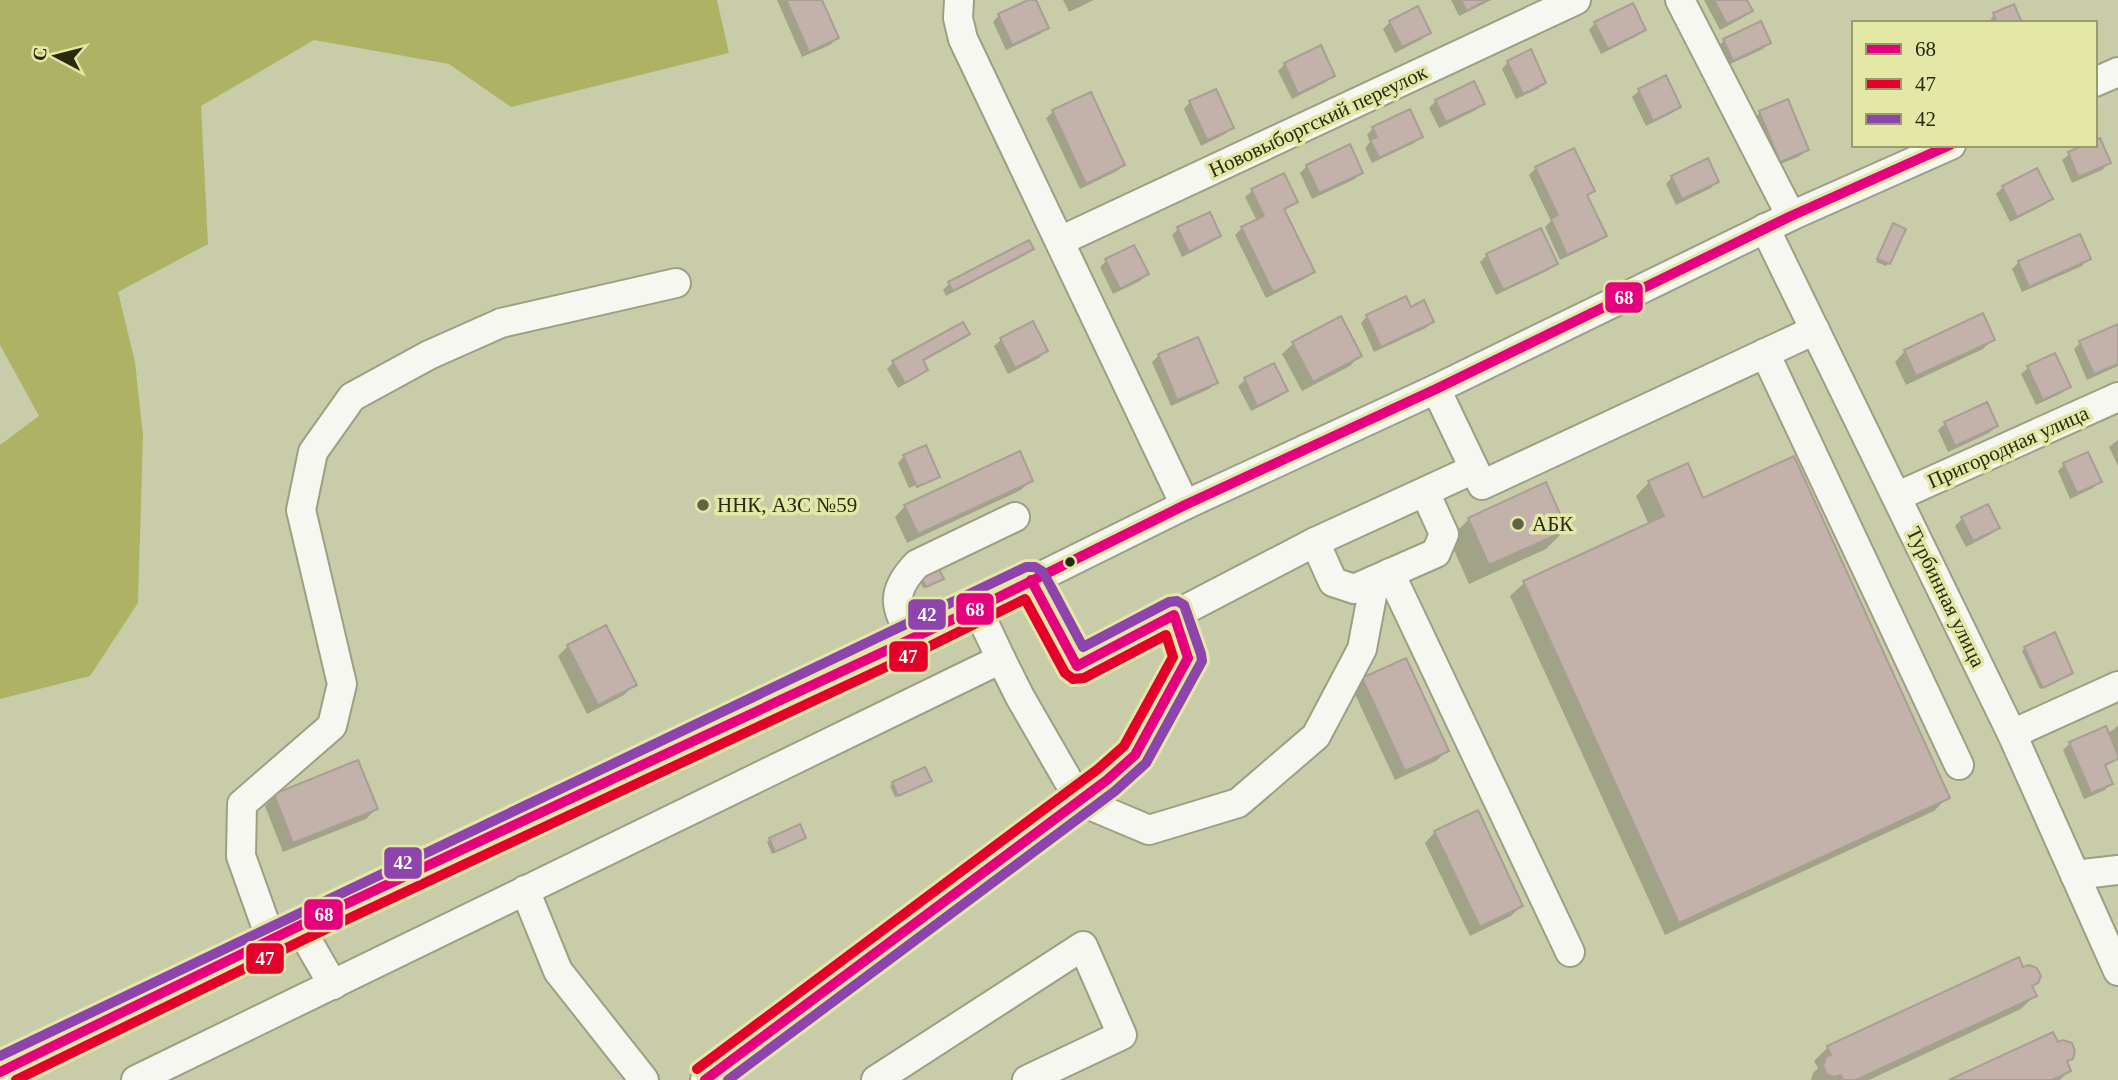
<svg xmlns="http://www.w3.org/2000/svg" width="2118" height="1080" viewBox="0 0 2118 1080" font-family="Georgia,serif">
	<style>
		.forest { fill: #aeb265 }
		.shadow { fill: #0003 }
		.building { fill: #c3b2aa; stroke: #a89e93; stroke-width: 2 }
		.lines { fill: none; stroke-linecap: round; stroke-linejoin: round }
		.minor-casing { stroke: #9d9f83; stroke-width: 32 }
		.minor { stroke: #f7f7f2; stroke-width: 28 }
		.bus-1-casing { stroke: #e3e8a6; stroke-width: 16 }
		.bus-2-casing { stroke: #e3e8a6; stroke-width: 16 }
		.bus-3-casing { stroke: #e3e8a6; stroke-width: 16 }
		.bus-1 { stroke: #e5007d; stroke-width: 10 }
		.bus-2 { stroke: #e4002b; stroke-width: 10 }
		.bus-3 { stroke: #8e44ad; stroke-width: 10 }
		.poi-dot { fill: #616345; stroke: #e3e8a6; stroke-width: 2.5 }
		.bus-dot { fill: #292b10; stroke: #e3e8a6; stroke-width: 2.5 }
		.labels { text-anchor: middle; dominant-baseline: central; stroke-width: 7; stroke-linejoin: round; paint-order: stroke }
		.street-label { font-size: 21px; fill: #292b10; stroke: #e3e8a6 }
		.poi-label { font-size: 21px; fill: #292b10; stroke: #e3e8a6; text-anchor: start }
		.line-badge { stroke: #e3e8a6; stroke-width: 2.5 }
		.badge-label { font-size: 19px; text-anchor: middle; font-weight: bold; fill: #fff }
	</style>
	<rect width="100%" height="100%" fill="#c9cca8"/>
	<polygon class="forest" points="0,0 717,0 729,53 511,107 449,64 314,40 201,106 208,244 118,292 135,362 143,436 138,603 90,676 0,699 0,445 39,416 0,345"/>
	<g class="shadow">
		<polygon points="777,0 820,0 837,38 830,45 802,57"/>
		<polygon points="1034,0 1047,27 1040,34 1006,50 993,22 999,15"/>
		<polygon points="1063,0 1094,0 1069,12"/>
		<polygon points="1451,0 1491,0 1459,16"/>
		<polygon points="1704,0 1745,0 1750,10 1744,17 1720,30"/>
		<polygon points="1994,15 2020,23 1988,23"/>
		<polygon points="1390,22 1429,32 1422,39 1395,53 1383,29"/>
		<polygon points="1595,23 1644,30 1637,36 1601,54 1589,30"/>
		<polygon points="1724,41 1769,42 1763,49 1726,66 1717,47"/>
		<polygon points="1508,62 1544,83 1538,89 1516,99 1502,69"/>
		<polygon points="1285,64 1333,76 1326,82 1292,99 1278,71"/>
		<polygon points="1665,78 1679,106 1672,113 1646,126 1632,97 1639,91"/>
		<polygon points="1436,101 1483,103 1476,110 1439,128 1429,108"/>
		<polygon points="1190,102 1232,128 1225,134 1201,146 1184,109"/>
		<polygon points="1053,112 1123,165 1117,171 1080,189 1046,118"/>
		<polygon points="1760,113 1807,149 1800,156 1773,167 1753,119"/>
		<polygon points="1373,128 1421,136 1414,143 1372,163 1365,148 1370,142 1367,135"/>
		<polygon points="2088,145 2109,163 2102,170 2072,183 2062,160 2069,154"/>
		<polygon points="1573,150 1593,191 1586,197 1605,235 1598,242 1560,260 1545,227 1551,221 1529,175 1536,168"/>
		<polygon points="1307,166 1361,172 1355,179 1312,199 1300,173"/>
		<polygon points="2037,170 2051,198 2044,205 2010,222 1996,194 2003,187"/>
		<polygon points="1283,176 1296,202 1284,211 1313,272 1306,278 1266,298 1235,235 1242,228 1257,221 1245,197 1252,191"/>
		<polygon points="1672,177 1717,181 1711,188 1676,205 1666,184"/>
		<polygon points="1894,225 1889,263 1886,266 1876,262"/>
		<polygon points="1178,229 1219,236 1212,242 1182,257 1172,235"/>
		<polygon points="1032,248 1025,255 946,296 943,290 950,283"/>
		<polygon points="1487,255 1555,264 1549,270 1496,295 1480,262"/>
		<polygon points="2088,259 2082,266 2022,292 2012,269 2019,262"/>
		<polygon points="1106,261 1146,274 1140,281 1113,294 1100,267"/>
		<polygon points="1410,309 1432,322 1426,328 1374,352 1361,323 1367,316"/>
		<polygon points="1340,318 1360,355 1350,366 1302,391 1282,354 1293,344"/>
		<polygon points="1032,324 1046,351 1039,358 1008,374 994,346 1001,340"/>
		<polygon points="2118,328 2118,366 2087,380 2074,349 2080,343"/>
		<polygon points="967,333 961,340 922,362 926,370 919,376 898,388 887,369 893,363"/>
		<polygon points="1197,339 1215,383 1209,389 1171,406 1152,362 1159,355"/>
		<polygon points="1993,339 1983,349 1906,385 1895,362 1905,351"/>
		<polygon points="1273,366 1285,391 1279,397 1251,411 1238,386 1245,380"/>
		<polygon points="2028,368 2068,387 2062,393 2036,405 2021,374"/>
		<polygon points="1986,404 1996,426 1989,433 1948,452 1938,430 1945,424"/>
		<polygon points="2118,440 2118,466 2109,447"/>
		<polygon points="904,456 938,476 932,482 932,478 909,488 898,463"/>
		<polygon points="2064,465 2100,481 2093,488 2070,499 2058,471"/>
		<polygon points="1031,480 1021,490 907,543 895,517 905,506"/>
		<polygon points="1649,482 1702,500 1948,797 1934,811 1665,935 1510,596 1524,583 1649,525 1636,496"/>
		<polygon points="1987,506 1998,527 1991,534 1966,547 1955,526 1962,519"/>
		<polygon points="1469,519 1565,530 1546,549 1469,584 1449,539"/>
		<polygon points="942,578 923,588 919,579"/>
		<polygon points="568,646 634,685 624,695 587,714 558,656"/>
		<polygon points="2025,648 2071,673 2040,689 2022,651"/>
		<polygon points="1363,680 1447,751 1436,761 1395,780 1353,690"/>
		<polygon points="2118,726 2118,759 2104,767 2111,783 2105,790 2084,799 2063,750 2070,743 2107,734"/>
		<polygon points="930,780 895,797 890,786 893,783"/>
		<polygon points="275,795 376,809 366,819 283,852 265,806"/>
		<polygon points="1435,832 1521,906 1511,916 1470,936 1425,843"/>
		<polygon points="770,839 801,840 772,854 767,842"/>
		<polygon points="2022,970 2037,982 2031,988 2034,996 2021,1009 1869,1080 1811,1080 1813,1073 1818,1068 1814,1061 1828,1047"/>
		<polygon points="2057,1044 2071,1058 2066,1063 2069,1071 2060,1080 1953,1080"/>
	</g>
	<g class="building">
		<polygon points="786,0 822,0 839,38 809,52"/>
		<polygon points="1028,0 1036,0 1049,28 1012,45 998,14"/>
		<polygon points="1461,0 1488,0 1466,11"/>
		<polygon points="1714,0 1747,0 1753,11 1727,24"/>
		<polygon points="1633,3 1646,30 1608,49 1594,22"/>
		<polygon points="2014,4 2022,23 1997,23 1993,13"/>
		<polygon points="1418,6 1431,33 1402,47 1389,21"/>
		<polygon points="1761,21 1771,43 1733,61 1723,39"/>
		<polygon points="1321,45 1335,76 1298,94 1284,63"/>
		<polygon points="1531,49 1546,83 1523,94 1507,61"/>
		<polygon points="1666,75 1681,107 1653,121 1638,89"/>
		<polygon points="1474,81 1485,104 1446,122 1435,100"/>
		<polygon points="1216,89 1234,128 1207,140 1189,101"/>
		<polygon points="1091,92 1125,165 1086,184 1052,110"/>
		<polygon points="1788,99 1809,150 1780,162 1759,111"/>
		<polygon points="1410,109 1423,137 1379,158 1370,140 1377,137 1372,127"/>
		<polygon points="2100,138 2111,163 2078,177 2068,152 2084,145 2095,145 2095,140"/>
		<polygon points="1350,144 1363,173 1319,193 1306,165"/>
		<polygon points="1574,148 1595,191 1587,195 1607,236 1567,255 1551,219 1558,215 1535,167"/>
		<polygon points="1708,158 1719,182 1682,199 1671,176"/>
		<polygon points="2037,168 2053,199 2017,217 2002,186"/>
		<polygon points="1284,173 1298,202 1284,209 1315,272 1273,292 1241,227 1264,216 1251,189"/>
		<polygon points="1210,212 1221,236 1189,252 1177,227"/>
		<polygon points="1893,223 1906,229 1890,264 1877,259"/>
		<polygon points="1541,228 1558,264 1503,290 1486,254"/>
		<polygon points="2080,234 2091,259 2029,287 2018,261"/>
		<polygon points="1029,240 1034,249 953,291 948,282"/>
		<polygon points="1134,245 1149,274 1120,289 1105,259"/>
		<polygon points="1406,296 1411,307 1424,300 1434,322 1381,347 1366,315"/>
		<polygon points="1983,313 1995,340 1916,376 1904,350"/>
		<polygon points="1341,316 1362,356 1313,382 1292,342"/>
		<polygon points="1033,321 1048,351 1015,368 1000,338"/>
		<polygon points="963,322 970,334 923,360 928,370 905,383 892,361"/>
		<polygon points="2118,324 2118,364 2094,374 2079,341"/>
		<polygon points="1198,337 1218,383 1177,400 1158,354"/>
		<polygon points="2055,353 2071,387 2043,400 2027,366"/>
		<polygon points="1274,363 1288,391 1257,406 1244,378"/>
		<polygon points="1987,402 1998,426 1955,446 1944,422"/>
		<polygon points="926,445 940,477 917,487 903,455"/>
		<polygon points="1020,451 1033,481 918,534 904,505"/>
		<polygon points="2088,452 2102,482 2077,493 2063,463"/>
		<polygon points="1794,456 1950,798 1679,923 1523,581 1664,516 1648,481 1688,463 1703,498"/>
		<polygon points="1546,482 1567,530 1489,565 1468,518"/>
		<polygon points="1988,504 2000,528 1973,541 1961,517"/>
		<polygon points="938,567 944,579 926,587 920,575"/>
		<polygon points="606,625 637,685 598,705 567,645"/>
		<polygon points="2055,632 2073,673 2043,688 2024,647"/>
		<polygon points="1406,658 1449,751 1405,771 1362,678"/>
		<polygon points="2106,726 2118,755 2118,759 2105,765 2113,784 2091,793 2069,742"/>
		<polygon points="358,760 378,809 293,843 274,794"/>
		<polygon points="925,767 932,781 898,796 892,782"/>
		<polygon points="1478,810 1523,906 1480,927 1434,831"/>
		<polygon points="800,824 806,838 775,852 769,838"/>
		<polygon points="2019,957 2023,967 2029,965 2037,968 2041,976 2038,983 2032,986 2037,996 1856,1080 1843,1080 1841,1075 1835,1077 1827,1075 1823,1066 1826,1057 1831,1055 1827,1046"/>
		<polygon points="2053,1032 2058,1042 2063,1040 2072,1043 2075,1051 2073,1059 2067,1061 2071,1071 2052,1080 1949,1080"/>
	</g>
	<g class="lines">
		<defs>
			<g id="minor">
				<polyline points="959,0 958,18 963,39 1185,505"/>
				<polyline points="1680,0 1791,216"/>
				<polyline points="2095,82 2118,72"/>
				<polyline points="1765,228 2012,734 2118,971"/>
				<polyline points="1060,241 1576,0"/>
				<polyline points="1765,353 1959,765"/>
				<polyline points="1436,389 1482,485 1815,330"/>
				<polyline points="1898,496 2118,397"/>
				<polyline points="1315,542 1333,582 1354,589 1436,553 1444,534 1425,492"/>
				<polyline points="1390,573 1570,952"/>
				<polyline points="1031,580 1077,666 1315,542 1474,469"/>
				<path d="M914,638C893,608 891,591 917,564L1015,517"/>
				<polyline points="1001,659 1020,697 1080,801 1149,830 1238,803 1316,736 1362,649 1375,580"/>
				<polyline points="2012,734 2118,686"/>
				<polyline points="2075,875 2118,870"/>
				<polyline points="525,890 558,971 644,1080"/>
				<polyline points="299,926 333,985"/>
				<polyline points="271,940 241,856 242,804 332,726 342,684 301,510 313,452 352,397 429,355 501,323 676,283"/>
				<polyline points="0,1072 299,926 977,608 1185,505 1436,389 1791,216 1951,145"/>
				<polyline points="136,1080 1001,659 977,608"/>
				<polyline points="705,1080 1107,780 1135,755 1188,658 1174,615"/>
				<polyline points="876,1080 1083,946 1122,1035 1027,1080"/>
			</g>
		</defs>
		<use href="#minor" class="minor-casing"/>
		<use href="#minor" class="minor"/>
		<defs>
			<g id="bus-1">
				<polyline points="0,1072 299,926 977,608 1185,505 1436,389 1791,216 1950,145"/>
				<polyline points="705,1080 1107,780 1135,755 1188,658 1174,615 1077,666 1031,580"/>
			</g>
			<polyline id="bus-2" points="16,1080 305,939 920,651 1025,599 1065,673 1073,679 1084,678 1166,635 1173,657 1124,746 1098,769 697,1069"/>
			<path id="bus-3" d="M0,1056C341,890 685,731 1026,567H1035L1043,572L1083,647L1169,602L1177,601L1184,605L1201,654L1202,661L1146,763L1115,791L728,1080"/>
		</defs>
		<use href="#bus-1" class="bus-1-casing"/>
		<use href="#bus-2" class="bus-2-casing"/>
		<use href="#bus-3" class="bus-3-casing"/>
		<use href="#bus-1" class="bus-1"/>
		<use href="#bus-2" class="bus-2"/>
		<use href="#bus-3" class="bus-3"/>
	</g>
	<g class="poi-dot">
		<circle cx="703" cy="505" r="7"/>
		<circle cx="1518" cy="524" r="7"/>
	</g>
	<circle class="bus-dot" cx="1070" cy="562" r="6"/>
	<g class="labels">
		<g class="street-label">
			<text transform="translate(1318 121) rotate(-25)">Нововыборгский переулок</text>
			<text transform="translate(2008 447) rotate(-24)">Пригородная улица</text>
			<text transform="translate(1946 597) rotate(64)">Турбинная улица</text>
		</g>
		<g class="poi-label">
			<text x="717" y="505">ННК, АЗС №59</text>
			<text x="1532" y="524">АБК</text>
		</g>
	</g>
	<g class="line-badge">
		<rect x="1604" y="281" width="40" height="33" rx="7" fill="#e5007d"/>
		<rect x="955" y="592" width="40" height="34" rx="7" fill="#e5007d"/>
		<rect x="907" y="598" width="40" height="33" rx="7" fill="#8e44ad"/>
		<rect x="888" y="640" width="41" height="33" rx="7" fill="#e4002b"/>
		<rect x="383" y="846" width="40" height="34" rx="7" fill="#8e44ad"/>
		<rect x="303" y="898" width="41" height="33" rx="7" fill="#e5007d"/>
		<rect x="245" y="942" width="40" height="33" rx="7" fill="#e4002b"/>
	</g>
	<g class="badge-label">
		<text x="1624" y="304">68</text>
		<text x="975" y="616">68</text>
		<text x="927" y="621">42</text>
		<text x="908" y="663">47</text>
		<text x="403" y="869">42</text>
		<text x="324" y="921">68</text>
		<text x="265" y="965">47</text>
	</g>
	<rect x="1852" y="21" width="245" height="126" fill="#e3e8a6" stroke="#999c6a" stroke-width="2"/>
	<rect x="1866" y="44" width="35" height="10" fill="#e5007d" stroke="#999c6a" stroke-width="2"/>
	<text x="1915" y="56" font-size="21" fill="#292b10">68</text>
	<rect x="1866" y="79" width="35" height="10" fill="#e4002b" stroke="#999c6a" stroke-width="2"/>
	<text x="1915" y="91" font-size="21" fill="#292b10">47</text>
	<rect x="1866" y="114" width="35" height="10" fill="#8e44ad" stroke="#999c6a" stroke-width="2"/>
	<text x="1915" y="126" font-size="21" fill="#292b10">42</text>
	<g transform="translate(56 56) rotate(277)" stroke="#e3e8a6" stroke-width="5" paint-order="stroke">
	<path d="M0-5L12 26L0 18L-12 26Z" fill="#292b10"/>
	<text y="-10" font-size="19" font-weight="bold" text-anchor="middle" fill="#292b10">С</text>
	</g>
</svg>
